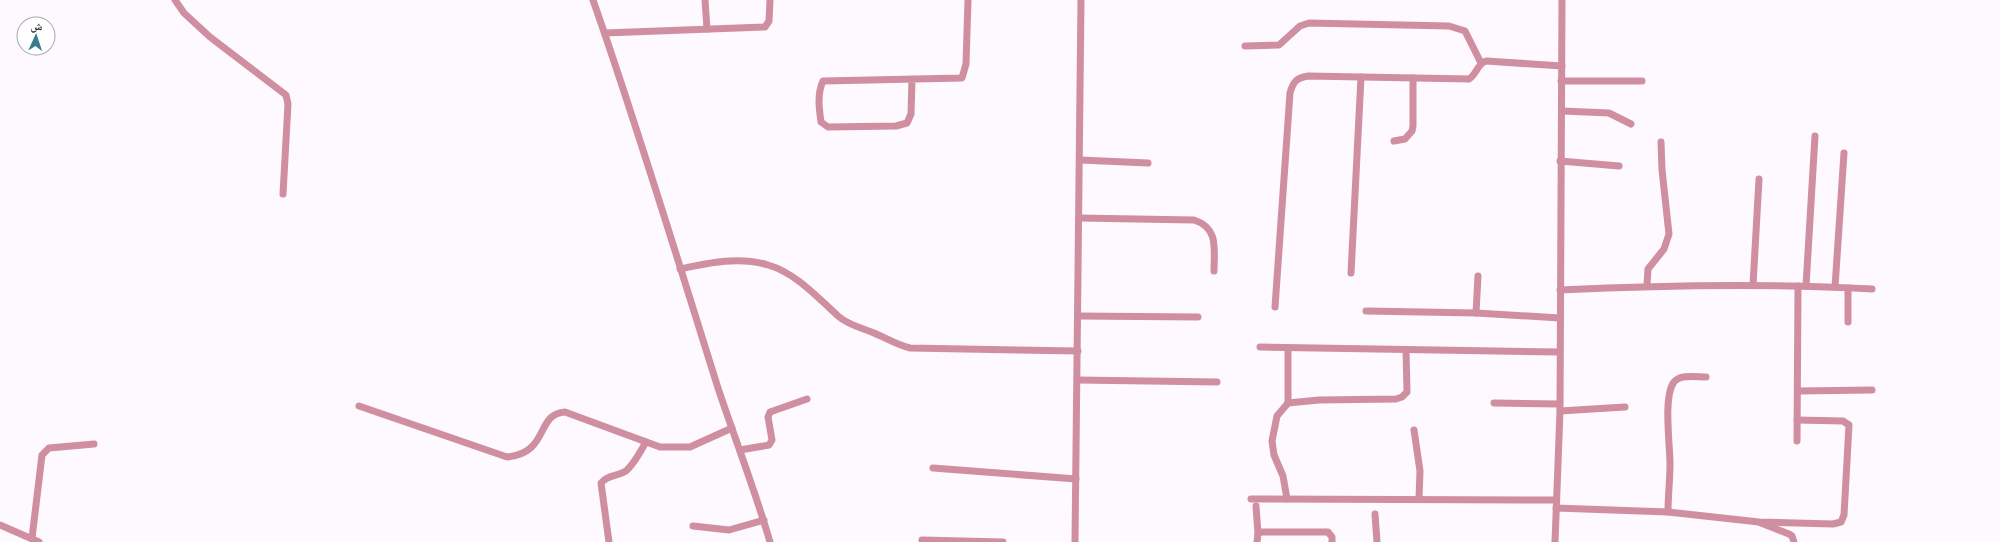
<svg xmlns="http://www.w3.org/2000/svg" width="2000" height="542" viewBox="0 0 2000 542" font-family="Mulish,'Noto Naskh Arabic',sans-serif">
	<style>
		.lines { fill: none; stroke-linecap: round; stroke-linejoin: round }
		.minor { stroke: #cf8fa0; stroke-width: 7 }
	</style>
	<rect width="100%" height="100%" fill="#fdf9fe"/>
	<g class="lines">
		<g class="minor">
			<polyline points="175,0 184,13 210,37 286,95 288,104 283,194"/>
			<path d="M593,0C638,128 677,258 718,388C735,439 755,490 770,542"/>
			<polyline points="705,0 707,29"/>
			<polyline points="605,33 765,27 769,21 770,0"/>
			<polyline points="1245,46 1279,45 1300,26 1309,23 1449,26 1465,31 1481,63"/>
			<path d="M912,79L911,114L907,123L896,126L828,127L821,122C819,108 817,94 823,81L962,78L966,64L968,0"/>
			<polyline points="1561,81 1642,81"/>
			<polyline points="1562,111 1609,113 1631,124"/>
			<polyline points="1394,141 1405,139 1412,131 1413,126 1413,78"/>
			<polyline points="1080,160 1148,163"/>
			<polyline points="1560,161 1619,166"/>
			<path d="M1079,218L1194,220C1219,228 1214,249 1214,271"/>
			<path d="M680,269C708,263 739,256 768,265C796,273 817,297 838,316C848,325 862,328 874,333C886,338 897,345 910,348L1078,351"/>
			<polyline points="1351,273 1361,77"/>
			<polyline points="1647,285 1648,269 1664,249 1669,234 1662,170 1661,142"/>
			<polyline points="1753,285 1759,179"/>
			<polyline points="1806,286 1815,136"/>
			<polyline points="1835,287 1844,153"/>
			<path d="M1560,290C1664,285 1768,283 1872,289"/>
			<path d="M1275,307L1290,93C1293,82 1296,78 1308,76L1469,79C1477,74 1477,64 1486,61L1562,66"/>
			<polyline points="1366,311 1476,313 1560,318"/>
			<polyline points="1476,313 1478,276"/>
			<polyline points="1078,316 1198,317"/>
			<polyline points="1848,322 1848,288"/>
			<polyline points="1260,347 1559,352"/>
			<polyline points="1078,380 1217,382"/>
			<polyline points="1798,391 1872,390"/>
			<polyline points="1288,403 1319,400 1396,399 1402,397 1407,392 1406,350"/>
			<polyline points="1494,403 1559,404"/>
			<path d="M359,406L507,457C550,453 535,414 565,412L660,447H690L732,428"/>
			<polyline points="1560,411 1625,407"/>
			<polyline points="1414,430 1420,471 1419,498"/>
			<polyline points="1797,441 1798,286"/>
			<polyline points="740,450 769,445 772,440 768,417 770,412 807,399"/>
			<polyline points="933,468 1076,479"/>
			<polyline points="1251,499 1556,500"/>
			<polyline points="1287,499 1283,476 1274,455 1272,441 1277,416 1288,403 1288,348"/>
			<polyline points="1256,506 1258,534"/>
			<polyline points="1556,508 1668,512 1759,522 1833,524 1841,522 1844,515 1849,425 1843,421 1797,420"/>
			<path d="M1668,512C1668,496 1670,480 1670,464C1670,445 1663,396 1674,382C1680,374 1697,377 1706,377"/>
			<polyline points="1375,514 1377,542"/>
			<polyline points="1761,523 1789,534 1792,536 1794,542"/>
			<polyline points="0,525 39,542"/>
			<polyline points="693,526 729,530 764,520"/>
			<polyline points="32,538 42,455 49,448 94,444"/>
			<polyline points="922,540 1003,542"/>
			<path d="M609,542L601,483C607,475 618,476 626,471C635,463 640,452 646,442"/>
			<polyline points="1075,542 1081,0"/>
			<polyline points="1257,542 1258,534 1261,532 1328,532 1332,537 1332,542"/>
			<polyline points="1555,542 1560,411 1562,0"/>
		</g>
	</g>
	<g transform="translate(36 36) rotate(3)"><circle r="19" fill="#ffffff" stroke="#aba8ac"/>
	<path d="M0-3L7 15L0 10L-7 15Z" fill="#387c8b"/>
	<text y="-6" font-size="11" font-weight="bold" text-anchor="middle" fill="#2d262f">ش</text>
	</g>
</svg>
